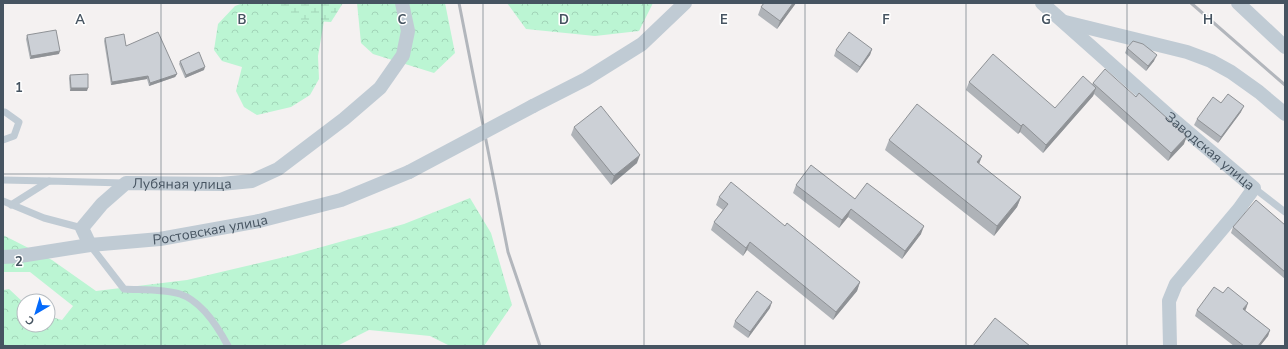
<svg xmlns="http://www.w3.org/2000/svg" width="1288" height="349" viewBox="0 0 1288 349" font-family="'Nunito Sans',sans-serif">
	<style>
		.forest { fill: url(#forest-crowns) }
		.wetland { fill: url(#wetland-marsh) }
		.lines { fill: none; stroke-linecap: round; stroke-linejoin: round }
		.lane { stroke: #c0cbd4; stroke-width: 7 }
		.street { stroke: #c0cbd4; stroke-width: 14 }
		.rail { stroke: #b2b6bc; stroke-width: 3 }
		.street-bridge { stroke: #c0cbd4; stroke-width: 14 }
		.wall { fill: #afb3b8 }
		.shaded-wall { fill: #8f9296 }
		.building { fill: #ccd0d6; stroke: #8f9296 }
		.grid { fill: none; stroke: #465461; stroke-width: 1; stroke-opacity: 0.55 }
		.labels { text-anchor: middle; dominant-baseline: central; stroke-width: 3; stroke-linejoin: round; paint-order: stroke }
		.street-label { font-size: 14px; fill: #465461; stroke: #fff }
		.grid-label { font-size: 13px; text-anchor: middle; font-weight: bold; fill: #465461; stroke: #fff; stroke-width: 3; stroke-linejoin: round; paint-order: stroke }
	</style>
	<defs>
		<pattern id="forest-crowns" width="20" height="18" patternUnits="userSpaceOnUse"><rect width="20" height="18" fill="#bbf5d3"/><path d="M2 6a3 3 0 1 1 6 0M12 15a3 3 0 1 1 6 0" fill="none" stroke="#a2d4b8"/></pattern>
		<pattern id="wetland-marsh" width="20" height="14" patternUnits="userSpaceOnUse"><rect width="20" height="14" fill="#bbf5d3"/><path d="M1 5h8M5 5V1M11 12h8M15 12V8" fill="none" stroke="#a2d4b8"/></pattern>
	</defs>
	<rect width="100%" height="100%" fill="#f4f1f1"/>
	<g class="forest">
		<polygon points="243,3 322,3 325,15 318,56 319,79 310,95 291,107 257,115 244,107 236,91 242,67 222,61 214,50 218,24 235,6"/>
		<polygon points="357,3 445,3 455,53 434,73 373,54 361,43"/>
		<polygon points="507,3 653,3 639,31 595,36 526,29"/>
		<polygon points="470,198 491,233 512,305 484,346 450,346 430,336 369,330 337,346 3,346 3,290 9,289 24,303 24,325 48,325 48,316 62,320 73,306 30,272 3,272 3,235 52,260 96,291 187,280 293,255 404,224"/>
	</g>
	<polygon class="wetland" points="274,3 343,3 331,22 298,20"/>
	<g class="lines">
		<g class="lane">
			<polyline points="3,112 5,112 19,122 14,136 3,140"/>
			<polyline points="3,180 49,181"/>
			<polyline points="1254,188 1285,212"/>
			<polyline points="3,201 44,218 82,228"/>
			<polyline points="11,205 49,181 124,183"/>
			<path d="M90,245L124,289C141,290 164,289 180,294C201,301 218,327 228,346"/>
		</g>
		<g class="street">
			<path id="s1" d="M1042,3L1168,115L1254,188L1239,209L1176,284L1169,301L1170,346"/>
			<polyline points="1238,3 1285,47"/>
			<polyline points="1065,22 1187,52 1211,61 1231,72 1259,92 1285,114"/>
			<polyline points="533,106 586,79 642,44 685,3"/>
			<path id="s2" d="M90,245L82,228L102,204L126,183L221,184L252,181L278,169L344,119L380,88L403,55L408,31L402,3"/>
			<path id="s3" d="M3,257L20,256L90,245L160,239L259,221L341,200L409,172"/>
		</g>
		<g class="rail">
			<polyline points="459,3 508,252 540,346"/>
			<polyline points="1191,3 1285,85"/>
		</g>
		<polyline class="street-bridge" points="409,172 533,106"/>
	</g>
	<g class="wall">
		<polygon points="764,3 796,3 777,29 758,15 761,7"/>
		<polygon points="27,35 59,54 30,59 26,39"/>
		<polygon points="105,38 126,46 177,74 175,77 149,86 147,79 111,85 104,41"/>
		<polygon points="1127,48 1154,61 1146,71 1125,53"/>
		<polygon points="872,49 870,55 857,73 834,56 836,50"/>
		<polygon points="180,61 204,70 185,78 179,64"/>
		<polygon points="70,75 87,91 70,91 69,78"/>
		<polygon points="969,82 1055,108 1092,84 1093,83 1184,144 1168,161 1094,94 1093,96 1043,153 1020,132 1018,134 966,90"/>
		<polygon points="1241,112 1218,143 1194,125 1197,119"/>
		<polygon points="574,127 637,163 611,185 571,135"/>
		<polygon points="889,140 982,156 979,164 1021,197 1017,207 994,236 885,150"/>
		<polygon points="796,185 855,199 921,234 902,259 848,217 839,228 793,193"/>
		<polygon points="719,197 785,226 860,282 857,291 833,320 747,250 743,256 711,230 714,222 723,210 716,205"/>
		<polygon points="1285,225 1285,279 1231,233 1233,227"/>
		<polygon points="1223,293 1246,309 1245,310 1270,330 1268,336 1260,346 1234,346 1195,316 1197,310"/>
		<polygon points="770,308 748,338 733,327 735,321"/>
	</g>
	<g class="shaded-wall">
		<polygon points="793,3 796,3 777,29 780,21"/>
		<polygon points="872,49 870,55 857,73 860,67"/>
		<polygon points="60,51 59,54 30,59 31,56"/>
		<polygon points="1157,55 1154,61 1146,71 1148,66"/>
		<polygon points="205,67 204,70 185,78 186,75"/>
		<polygon points="177,74 175,77 149,86 150,83"/>
		<polygon points="148,76 147,79 111,85 112,82"/>
		<polygon points="71,88 88,88 87,91 70,91"/>
		<polygon points="1096,88 1093,96 1043,153 1046,145"/>
		<polygon points="1244,106 1241,112 1218,143 1221,137"/>
		<polygon points="1023,124 1020,132 1018,134 1021,126"/>
		<polygon points="1187,136 1184,144 1168,161 1171,153"/>
		<polygon points="640,155 637,163 611,185 614,176"/>
		<polygon points="982,156 978,166 977,162"/>
		<polygon points="1021,197 1017,207 994,236 997,226"/>
		<polygon points="851,209 848,217 839,228 842,220"/>
		<polygon points="924,226 921,234 902,259 905,251"/>
		<polygon points="750,242 747,250 743,256 746,248"/>
		<polygon points="860,282 857,291 833,320 836,312"/>
		<polygon points="772,302 770,308 748,338 750,332"/>
		<polygon points="1248,303 1246,309 1241,315 1243,309"/>
		<polygon points="1270,330 1268,336 1260,346 1258,346"/>
	</g>
	<g class="building">
		<polygon points="764,3 793,3 780,21 761,7"/>
		<polygon points="56,30 60,51 31,56 27,35"/>
		<polygon points="158,32 177,74 150,83 148,76 112,82 105,38 124,34 126,46"/>
		<polygon points="849,32 872,49 860,67 836,50"/>
		<polygon points="1133,41 1143,44 1157,55 1148,66 1127,48"/>
		<polygon points="199,52 205,67 186,75 180,61"/>
		<polygon points="993,54 1055,108 1083,76 1096,88 1046,145 1023,124 1021,126 969,82"/>
		<polygon points="1105,69 1136,97 1139,93 1187,136 1171,153 1093,83"/>
		<polygon points="88,74 88,88 71,88 70,75"/>
		<polygon points="1228,94 1244,106 1221,137 1197,119 1213,97 1221,103"/>
		<polygon points="917,104 982,156 977,162 1021,197 997,226 889,140"/>
		<polygon points="601,106 640,155 614,176 574,127"/>
		<polygon points="811,165 855,199 867,183 924,226 905,251 851,209 842,220 796,185"/>
		<polygon points="731,182 785,226 787,223 860,282 836,312 750,242 746,248 714,222 728,204 719,197"/>
		<polygon points="1256,200 1285,225 1285,272 1233,227"/>
		<polygon points="1214,287 1223,293 1228,287 1248,303 1243,309 1270,330 1258,346 1244,346 1197,310"/>
		<polygon points="757,291 772,302 750,332 735,321"/>
		<polygon points="995,318 1030,346 973,346"/>
	</g>
	<path class="grid" d="M161,3V346M322,3V346M483,3V346M644,3V346M805,3V346M966,3V346M1127,3V346M3,174H1285"/>
	<g class="labels">
		<g class="street-label">
			<text stroke="none"><textPath href="#s1" startOffset="224">Заводская улица</textPath></text>
			<text stroke="none"><textPath href="#s2" startOffset="138">Лубяная улица</textPath></text>
			<text stroke="none"><textPath href="#s3" startOffset="209">Ростовская улица</textPath></text>
		</g>
	</g>
	<g class="grid-label">
		<text x="80" y="24">A</text>
		<text x="242" y="24">B</text>
		<text x="402" y="24">C</text>
		<text x="564" y="24">D</text>
		<text x="724" y="24">E</text>
		<text x="886" y="24">F</text>
		<text x="1046" y="24">G</text>
		<text x="1208" y="24">H</text>
		<text x="19" y="92">1</text>
		<text x="19" y="266">2</text>
	</g>
	<rect width="1288" height="349" fill="none" stroke="#465461" stroke-width="8"/>
	<g transform="translate(36 313) rotate(218)"><circle r="19" fill="#ffffff" stroke="#b5bbc0"/>
	<path d="M0-3L7 15L0 10L-7 15Z" fill="#046afb"/>
	<text y="-6" font-size="11" font-weight="bold" text-anchor="middle" fill="#465461">С</text>
	</g>
</svg>
